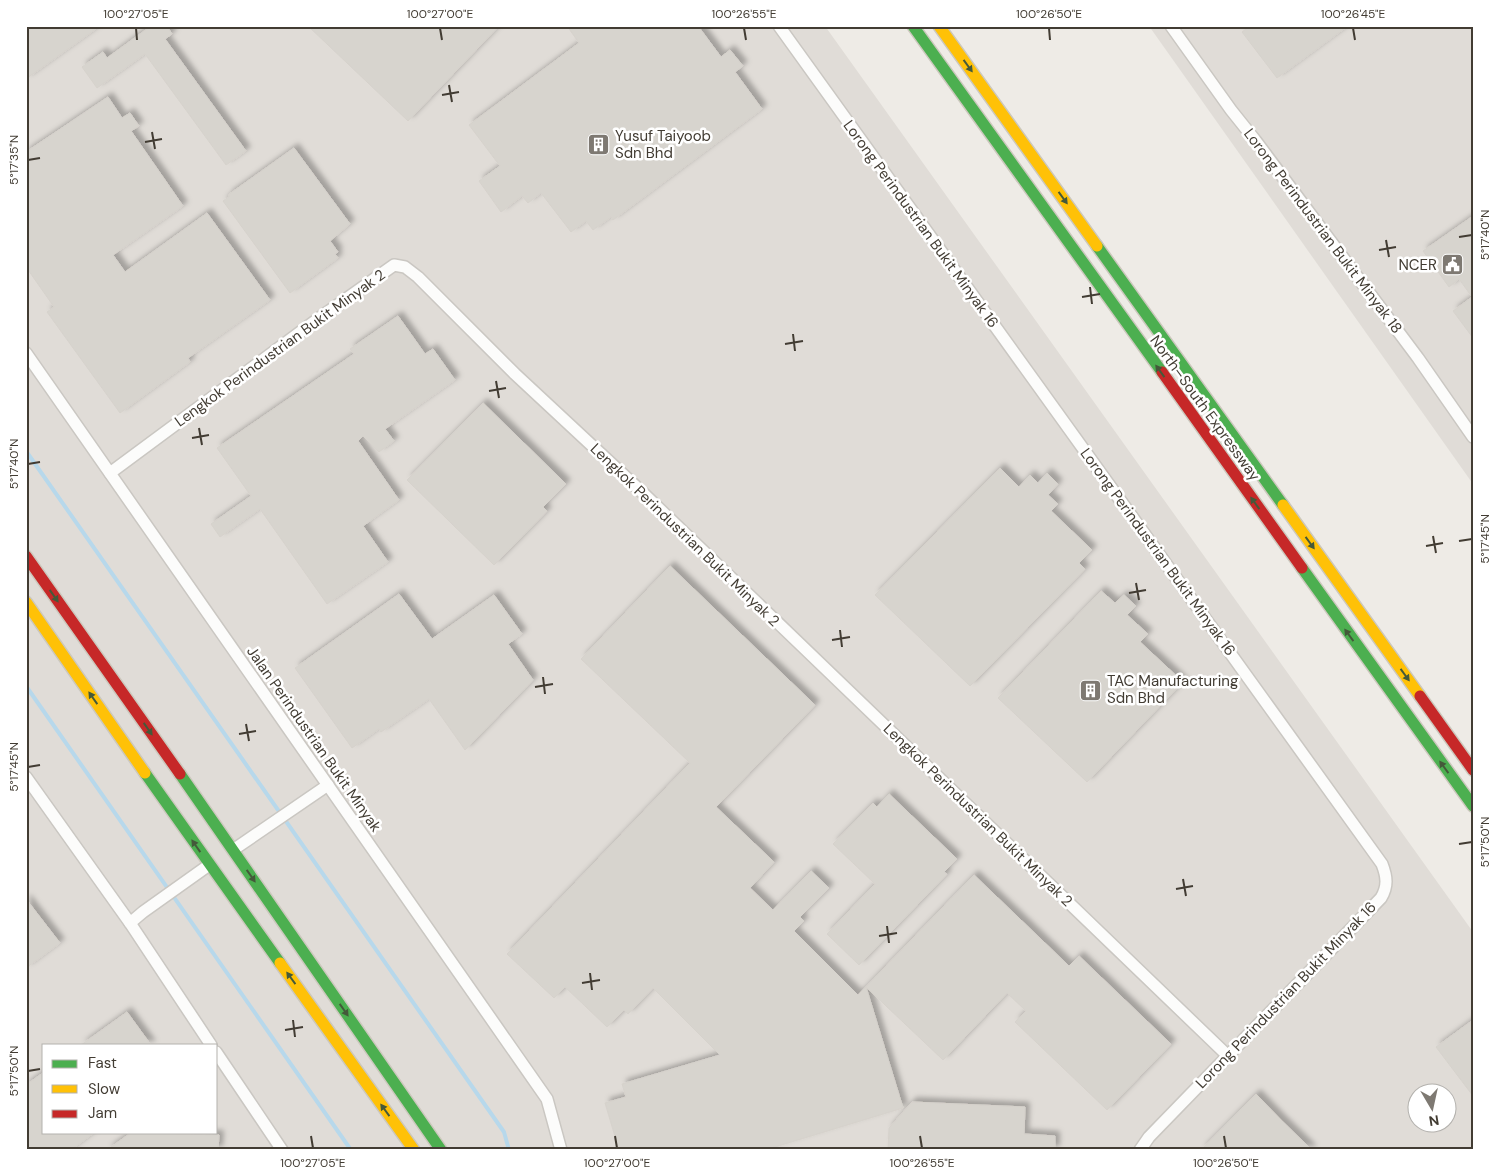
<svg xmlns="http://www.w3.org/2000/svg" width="1499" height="1176" viewBox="0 0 1499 1176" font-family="'DM Sans',sans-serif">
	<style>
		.industrial { fill: #e0dcd7; fill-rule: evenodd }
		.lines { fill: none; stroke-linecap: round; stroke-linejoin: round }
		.stream { stroke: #b7d8eb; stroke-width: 4 }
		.building { fill: #d7d4ce; stroke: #d6d2cc; filter: url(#shadow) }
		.street-casing { stroke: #cac7c2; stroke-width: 14 }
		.fast-casing { stroke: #ccc8bd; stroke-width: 14 }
		.slow-casing { stroke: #ccc8bd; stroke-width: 14 }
		.jam-casing { stroke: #ccc8bd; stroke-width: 14 }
		.street { stroke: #fcfcfb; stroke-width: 11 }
		.fast { stroke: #4caf50; stroke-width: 11 }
		.slow { stroke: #ffc107; stroke-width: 11 }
		.jam { stroke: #c62828; stroke-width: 11 }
		.oneway { fill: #44593a }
		.ticks { fill: none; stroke: #423c33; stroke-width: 2 }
		.labels { text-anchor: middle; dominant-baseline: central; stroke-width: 5; stroke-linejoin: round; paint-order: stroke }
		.poi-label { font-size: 15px; fill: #423c33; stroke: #fff; text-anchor: start }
		.street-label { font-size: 15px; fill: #423c33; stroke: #fff }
		.neatline { fill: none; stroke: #423c33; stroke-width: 2 }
		.ticks-label { font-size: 12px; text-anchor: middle; fill: #423c33 }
	</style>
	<defs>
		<filter id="shadow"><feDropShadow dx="4.5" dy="-4.5" stdDeviation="2.5" flood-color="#0004"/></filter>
	</defs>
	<rect width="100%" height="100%" fill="#eeebe6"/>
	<g class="industrial">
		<path d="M26,26H825L1473,932V1150H26ZM44,1045H216V1132H44ZM1416,1094H1446V1124H1416Z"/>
		<polygon points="1149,26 1473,26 1473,484"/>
	</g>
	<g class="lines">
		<g class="stream">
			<polyline points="26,451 504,1132 509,1150"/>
			<polyline points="26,686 351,1150"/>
		</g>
	</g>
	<g class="building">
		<polygon points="26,26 100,26 26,79"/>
		<polygon points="151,26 167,26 172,34 165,39 246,151 226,165 145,54 97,88 82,67 103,52 107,58"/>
		<polygon points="308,26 499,26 408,121"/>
		<polygon points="567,26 698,26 721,57 730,50 743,66 735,72 762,109 613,220 611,217 593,230 586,221 571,232 541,193 528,203 522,196 501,212 479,181 500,166 469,125 579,43"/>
		<polygon points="1250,26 1348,26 1277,78 1242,32"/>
		<polygon points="108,97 122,118 130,113 139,126 131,131 183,206 113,255 125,272 207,213 270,300 188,358 190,362 120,413 47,312 54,307 26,267 26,152"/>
		<polygon points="294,148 350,224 330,241 338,252 335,254 338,258 290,293 223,201 230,196 228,195"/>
		<polygon points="1473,216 1473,338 1453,311 1472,297 1459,279 1449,287 1423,251"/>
		<polygon points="398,316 425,354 433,349 455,380 385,429 394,441 379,452 363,436 358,441 399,500 363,526 388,562 327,604 260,509 220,537 211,524 251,496 217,448 354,354 350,349"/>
		<polygon points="483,403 566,484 543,507 547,511 494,565 407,480"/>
		<polygon points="1000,468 1019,487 1030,475 1038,483 1047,473 1058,484 1048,495 1058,504 1051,511 1092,550 1079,563 1085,569 970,686 875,595"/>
		<polygon points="670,566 815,705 716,807 774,862 750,888 773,910 811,871 829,888 800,917 804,921 794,931 858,995 974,875 1069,966 1079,956 1171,1044 1107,1110 1015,1022 1026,1011 1007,993 943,1060 866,987 903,1108 765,1150 619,1150 605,1103 626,1097 622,1084 720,1055 653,988 628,1014 624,1010 607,1027 565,987 554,998 507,954 690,763 581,659"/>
		<polygon points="1101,591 1115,603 1124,595 1136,606 1127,615 1148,634 1140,642 1183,682 1087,782 998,698"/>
		<polygon points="399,594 432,639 494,595 522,634 508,644 533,680 465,750 429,699 381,732 379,729 352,748 295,668"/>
		<polygon points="889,794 957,859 944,872 947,874 859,965 827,934 875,884 833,844 873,803 877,807"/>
		<polygon points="26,899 60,943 26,968"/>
		<polygon points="127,1012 151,1045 81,1045"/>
		<polygon points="1473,1020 1473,1096 1436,1047"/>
		<polygon points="44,1072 44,1132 95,1132 71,1150 26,1150 26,1085"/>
		<polygon points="1256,1094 1281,1120 1312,1150 1201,1150"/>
		<polygon points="912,1102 1025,1107 1024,1134 1055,1136 1055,1150 888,1150 889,1128"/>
		<polygon points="132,1132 219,1135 218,1150 107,1150"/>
	</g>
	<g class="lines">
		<defs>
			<g id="street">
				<path d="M779,26L1382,864C1387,877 1388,886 1381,898L1149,1137L1140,1150"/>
				<polyline points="1171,26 1231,110 1255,140 1418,358 1473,437"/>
				<polyline points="26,353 547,1099 561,1150"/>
				<polyline points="110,473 318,319 394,265 405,267 418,277 515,374 644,494 1227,1055"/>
				<polyline points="26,777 130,923 211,1045"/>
				<polyline points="233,850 328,785"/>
				<polyline points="130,923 143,912 209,865"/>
				<polyline points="216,1052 282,1150"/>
			</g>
			<g id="fast">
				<polyline points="913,26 1162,372"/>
				<polyline points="1097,246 1283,505"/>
				<polyline points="1302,568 1473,806"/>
				<polyline points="145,773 280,963"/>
				<polyline points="180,774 441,1150"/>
			</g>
			<g id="slow">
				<polyline points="939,26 1097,246"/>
				<polyline points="1283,505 1420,696"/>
				<polyline points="26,602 145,773"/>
				<polyline points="280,963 414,1150"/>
			</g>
			<g id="jam">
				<polyline points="1162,372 1302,568"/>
				<polyline points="26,556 180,774"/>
				<polyline points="1420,696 1473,770"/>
			</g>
		</defs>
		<use href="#street" class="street-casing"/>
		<use href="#fast" class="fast-casing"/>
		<use href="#slow" class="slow-casing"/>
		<use href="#jam" class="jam-casing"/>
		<use href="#street" class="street"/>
		<use href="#fast" class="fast"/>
		<use href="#slow" class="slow"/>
		<use href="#jam" class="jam"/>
	</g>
	<defs><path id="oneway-solid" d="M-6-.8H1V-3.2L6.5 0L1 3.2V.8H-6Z" transform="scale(1.25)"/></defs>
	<g class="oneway">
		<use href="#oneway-solid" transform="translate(968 66) rotate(54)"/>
		<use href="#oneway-solid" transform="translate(1063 198) rotate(54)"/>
		<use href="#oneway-solid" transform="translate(1160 371) rotate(-126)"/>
		<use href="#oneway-solid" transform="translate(1255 503) rotate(-126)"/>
		<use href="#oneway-solid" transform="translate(1310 543) rotate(54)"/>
		<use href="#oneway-solid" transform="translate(54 596) rotate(55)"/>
		<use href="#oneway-solid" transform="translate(1349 635) rotate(-126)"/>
		<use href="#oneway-solid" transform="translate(1405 675) rotate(54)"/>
		<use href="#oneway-solid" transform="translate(93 698) rotate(-125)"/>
		<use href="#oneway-solid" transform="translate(148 729) rotate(55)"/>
		<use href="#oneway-solid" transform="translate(1444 767) rotate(-126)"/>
		<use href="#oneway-solid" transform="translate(196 846) rotate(-125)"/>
		<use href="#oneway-solid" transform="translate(251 876) rotate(55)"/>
		<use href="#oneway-solid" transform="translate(291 978) rotate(-126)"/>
		<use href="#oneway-solid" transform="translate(344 1010) rotate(55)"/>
		<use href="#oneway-solid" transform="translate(385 1110) rotate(-126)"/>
	</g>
	<path class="ticks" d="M136,28L137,40M440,28L442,40M744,28L746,40M1049,28L1050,40M1353,28L1355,40M449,85L452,102M442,95L459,92M152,132L155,149M145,142L162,139M28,160L40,158M1459,237L1472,235M1386,240L1389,257M1379,250L1396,247M1090,287L1092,304M1082,297L1100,294M793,334L795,351M785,344L803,341M496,381L499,398M489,391L506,388M199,428L202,445M192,438L209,435M28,464L40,462M1433,536L1436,553M1459,541L1472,539M1426,546L1443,543M1136,583L1139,600M1129,593L1146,590M840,630L842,647M832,640L850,637M543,677L545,694M535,687L553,684M246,724L249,741M239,734L256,731M28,767L40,765M1459,844L1472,842M1183,879L1186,896M1176,889L1193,886M887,926L889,943M879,936L897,933M590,973L592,990M582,983L600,980M293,1020L295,1037M285,1030L303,1027M28,1071L40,1069M311,1136L313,1148M615,1136L617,1148M920,1136L922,1148M1224,1136L1226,1148"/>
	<defs>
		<symbol id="building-square" viewBox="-11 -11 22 22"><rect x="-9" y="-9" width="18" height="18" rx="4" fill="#7e7972" stroke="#fff"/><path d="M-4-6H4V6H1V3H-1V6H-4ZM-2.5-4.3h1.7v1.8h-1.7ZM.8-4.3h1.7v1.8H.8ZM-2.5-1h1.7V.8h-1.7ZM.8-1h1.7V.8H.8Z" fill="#fff"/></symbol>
		<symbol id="civic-square" viewBox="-11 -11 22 22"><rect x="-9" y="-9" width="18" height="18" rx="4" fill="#7e7972" stroke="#fff"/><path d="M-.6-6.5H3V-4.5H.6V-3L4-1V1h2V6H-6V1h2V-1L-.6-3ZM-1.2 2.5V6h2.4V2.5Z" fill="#fff"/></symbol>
	</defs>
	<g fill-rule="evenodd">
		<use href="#building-square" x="586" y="132" width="25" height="25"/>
		<use href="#civic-square" x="1440" y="252" width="25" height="25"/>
		<use href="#building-square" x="1078" y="678" width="25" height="25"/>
	</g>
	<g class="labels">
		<g class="poi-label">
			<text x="615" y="136">Yusuf Taiyoob<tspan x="615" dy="17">Sdn Bhd</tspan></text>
			<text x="1437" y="265" text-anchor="end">NCER</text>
			<text x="1107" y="681">TAC Manufacturing<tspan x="1107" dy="17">Sdn Bhd</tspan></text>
		</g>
		<g class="street-label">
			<text transform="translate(921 224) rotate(54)">Lorong Perindustrian Bukit Minyak 16</text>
			<text transform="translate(1323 231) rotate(53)">Lorong Perindustrian Bukit Minyak 18</text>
			<text transform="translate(280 348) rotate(-36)">Lengkok Perindustrian Bukit Minyak 2</text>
			<text transform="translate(1205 408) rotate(54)">North–South Expressway</text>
			<text transform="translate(685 535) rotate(44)">Lengkok Perindustrian Bukit Minyak 2</text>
			<text transform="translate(1158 552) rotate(54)">Lorong Perindustrian Bukit Minyak 16</text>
			<text transform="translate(314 739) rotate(55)">Jalan Perindustrian Bukit Minyak</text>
			<text transform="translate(978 815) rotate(44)">Lengkok Perindustrian Bukit Minyak 2</text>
			<text transform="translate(1286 995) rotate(-46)">Lorong Perindustrian Bukit Minyak 16</text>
		</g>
	</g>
	<rect width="1499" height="1176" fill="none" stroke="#ffffff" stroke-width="55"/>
	<rect x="42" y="1044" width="175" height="90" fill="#ffffff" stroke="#b3b1ad"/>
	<rect x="52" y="1060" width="25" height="8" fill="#4caf50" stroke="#b3b1ad"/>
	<text x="88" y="1068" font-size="15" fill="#423c33">Fast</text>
	<rect x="52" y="1085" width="25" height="8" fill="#ffc107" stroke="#b3b1ad"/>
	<text x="88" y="1094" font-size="15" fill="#423c33">Slow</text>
	<rect x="52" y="1110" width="25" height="8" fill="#c62828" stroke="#b3b1ad"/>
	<text x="88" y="1118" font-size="15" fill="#423c33">Jam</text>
	<g transform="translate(1432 1108) rotate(171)"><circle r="24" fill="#ffffff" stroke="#b3b1ad"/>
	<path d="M0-4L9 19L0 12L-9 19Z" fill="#7e7972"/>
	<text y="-8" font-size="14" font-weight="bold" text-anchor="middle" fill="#423c33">N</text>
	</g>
	<rect x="28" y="28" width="1444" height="1120" class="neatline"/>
	<g class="ticks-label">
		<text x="136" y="18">100°27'05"E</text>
		<text x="440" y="18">100°27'00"E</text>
		<text x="744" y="18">100°26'55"E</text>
		<text x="1049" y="18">100°26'50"E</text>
		<text x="1353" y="18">100°26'45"E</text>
		<text transform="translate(14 160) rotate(-90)" y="4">5°17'35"N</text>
		<text transform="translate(1485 235) rotate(-90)" y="4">5°17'40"N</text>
		<text transform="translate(14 464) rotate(-90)" y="4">5°17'40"N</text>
		<text transform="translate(1485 539) rotate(-90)" y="4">5°17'45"N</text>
		<text transform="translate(14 767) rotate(-90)" y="4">5°17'45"N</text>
		<text transform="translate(1485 842) rotate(-90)" y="4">5°17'50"N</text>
		<text transform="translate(14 1071) rotate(-90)" y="4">5°17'50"N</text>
		<text x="313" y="1167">100°27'05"E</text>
		<text x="617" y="1167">100°27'00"E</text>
		<text x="922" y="1167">100°26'55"E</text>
		<text x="1226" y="1167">100°26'50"E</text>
	</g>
</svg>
